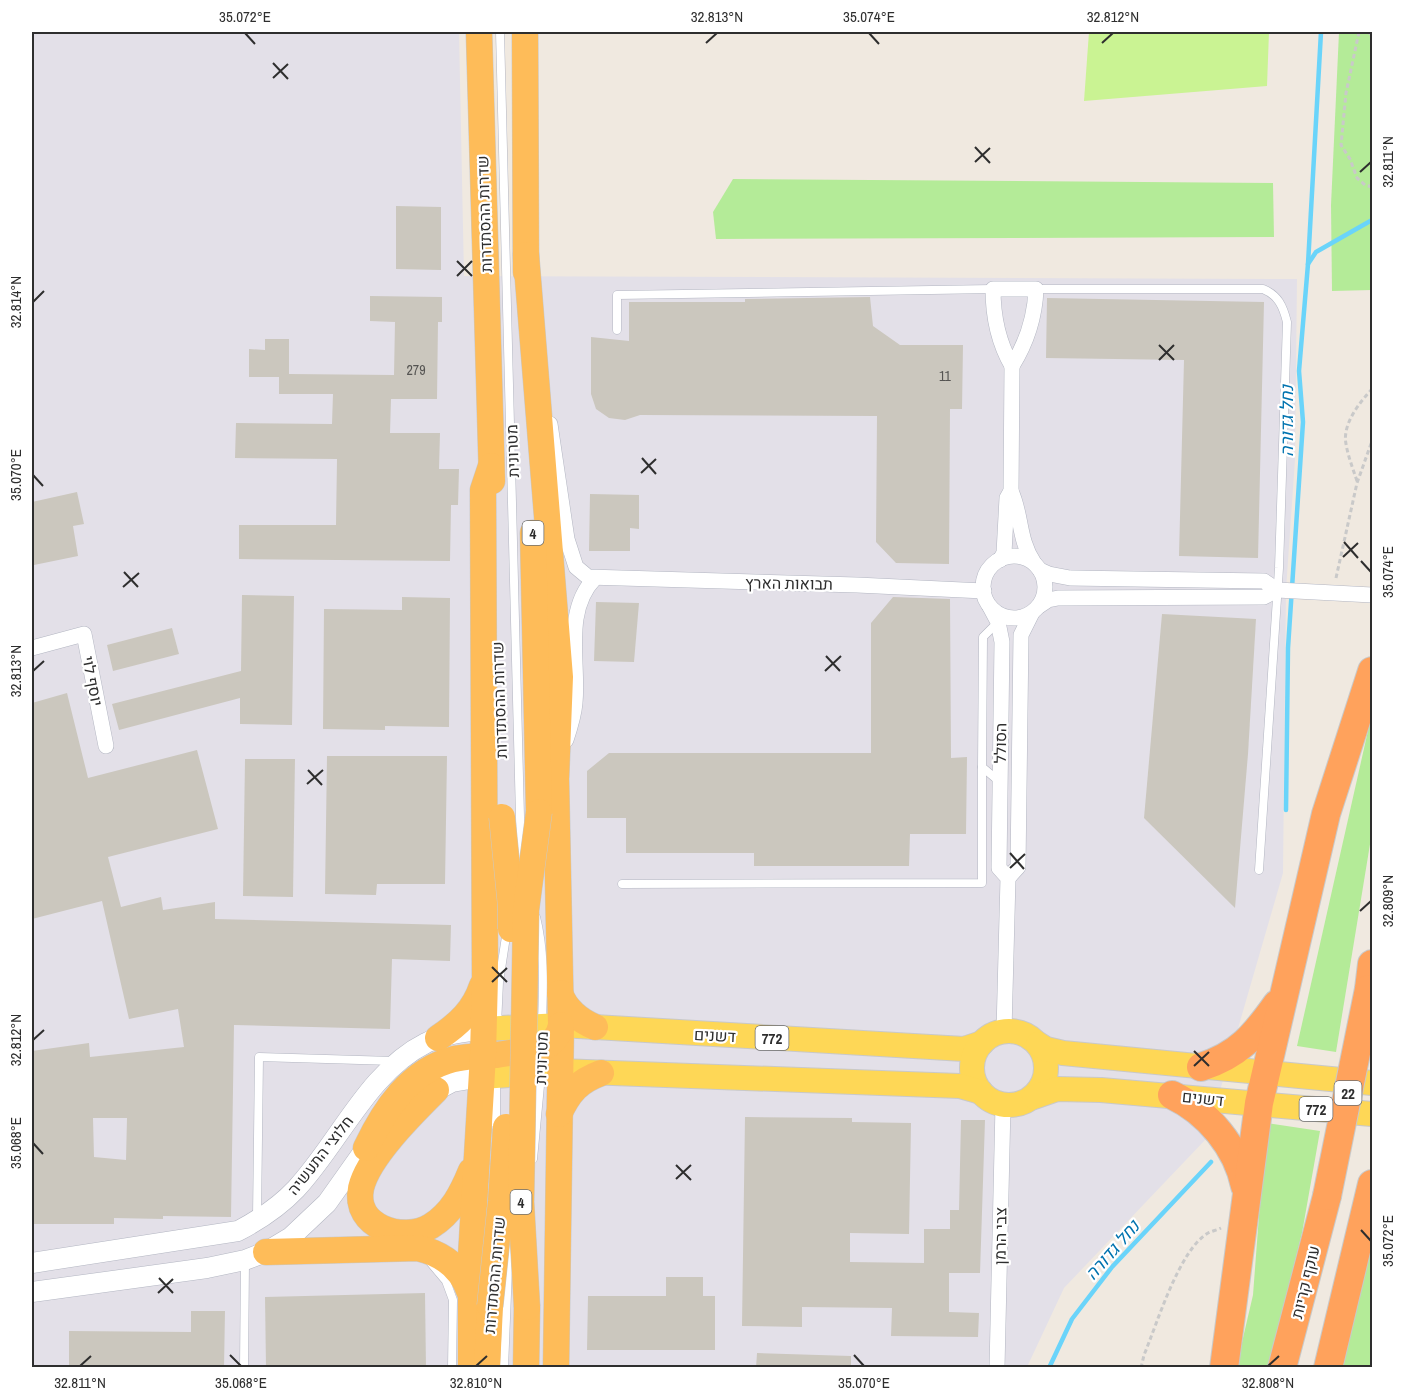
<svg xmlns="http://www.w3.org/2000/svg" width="1404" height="1399" viewBox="0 0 1404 1399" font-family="'Archivo Narrow',Heebo,sans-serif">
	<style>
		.industrial { fill: #e3e0e8 }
		.green { fill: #b4eb98 }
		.pitch { fill: #caf393 }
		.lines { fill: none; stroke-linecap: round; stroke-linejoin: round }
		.stream { stroke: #6ad4fa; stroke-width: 4.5 }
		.building { fill: #cbc7be; fill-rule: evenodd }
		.service-casing { stroke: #b3b6c2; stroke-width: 9 }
		.minor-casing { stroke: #b3b6c2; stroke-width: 16 }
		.tertiary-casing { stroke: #b3b6c2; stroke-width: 21 }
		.primary-casing { stroke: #c9c9c9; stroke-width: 26 }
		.trunk-casing { stroke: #c9c9c9; stroke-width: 27 }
		.motorway-casing { stroke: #c9c9c9; stroke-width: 30 }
		.path { stroke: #c9c9c9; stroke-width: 3; stroke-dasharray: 4.5 3; stroke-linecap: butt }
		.service { stroke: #fff; stroke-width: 8 }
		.minor { stroke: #fff; stroke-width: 15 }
		.tertiary { stroke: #fff; stroke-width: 20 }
		.primary { stroke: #fed756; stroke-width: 24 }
		.trunk { stroke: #febc59; stroke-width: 26 }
		.motorway { stroke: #ffa25c; stroke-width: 28 }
		.trunk-bridge-casing { stroke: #c9c9c9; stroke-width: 27; stroke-linecap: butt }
		.motorway-bridge-casing { stroke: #c9c9c9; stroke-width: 30; stroke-linecap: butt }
		.trunk-bridge { stroke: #febc59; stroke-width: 26 }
		.motorway-bridge { stroke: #ffa25c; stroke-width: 28 }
		.ticks { fill: none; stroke: #2e2e2e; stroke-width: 2 }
		.labels { text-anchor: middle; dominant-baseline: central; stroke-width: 4.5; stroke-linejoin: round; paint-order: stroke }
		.number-label { font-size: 14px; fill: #555452 }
		.shield { fill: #fff; stroke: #6d6d6d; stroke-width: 1.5 }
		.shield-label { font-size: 15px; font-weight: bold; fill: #2e2e2e }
		.street-label { font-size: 16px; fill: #2e2e2e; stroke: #fff }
		.water-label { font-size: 18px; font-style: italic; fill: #0073af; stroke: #fff }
		.neatline { fill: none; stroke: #2e2e2e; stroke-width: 2 }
		.ticks-label { font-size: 15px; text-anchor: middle; fill: #2e2e2e }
	</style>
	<rect width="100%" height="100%" fill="#f0e9e0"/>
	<polygon class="industrial" points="32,32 459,32 464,276 1297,279 1295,459 1286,590 1283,873 1206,1139 1064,1288 1027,1367 32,1367"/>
	<g class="green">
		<polygon points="1339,32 1372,32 1372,290 1332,291 1331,205"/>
		<polygon points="733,179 1273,183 1274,237 716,239 713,212"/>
		<polygon points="1372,713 1372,832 1336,1052 1297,1046"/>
		<polygon points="1266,1123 1320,1131 1302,1233 1269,1367 1236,1368 1253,1295"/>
		<polygon points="1372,1247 1372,1367 1337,1368"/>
	</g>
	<polygon class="pitch" points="1089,32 1269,32 1267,86 1084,101"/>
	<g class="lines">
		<g class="stream">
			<polyline points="1308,264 1316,252 1372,220"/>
			<polyline points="1286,810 1288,648 1303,422 1299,371 1308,264 1321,32"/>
			<polyline points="1049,1368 1072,1319 1112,1267 1211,1162"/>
		</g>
	</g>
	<g class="building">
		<polygon points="396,206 441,207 441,270 396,269"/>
		<polygon points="370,296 442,297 442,322 438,322 437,399 391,399 390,433 440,433 439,469 459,469 458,505 451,505 450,561 239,559 239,525 336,525 337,459 235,458 236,423 332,424 333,394 279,394 279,377 249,377 249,349 265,350 265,339 289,339 289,374 394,375 395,322 370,321"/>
		<polygon points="870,297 873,326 900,345 963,345 962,409 950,409 949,564 896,563 876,542 877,416 640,415 625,420 609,418 596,409 591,394 591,337 629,341 629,302 745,302 745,299"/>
		<polygon points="1047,298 1264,302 1258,558 1179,556 1184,360 1046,358"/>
		<polygon points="77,492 84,524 73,526 78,556 34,565 32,551 32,502"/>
		<polygon points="590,494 639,495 639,529 630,528 630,551 589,551"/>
		<polygon points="242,595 294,596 292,725 240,724 240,698 119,730 112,704 241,671"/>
		<polygon points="402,597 450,598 449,727 385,726 385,730 323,729 324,609 402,610"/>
		<polygon points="893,597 950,599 951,758 967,757 966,834 910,834 909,866 754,866 754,853 626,853 626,818 587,818 587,771 609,753 871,753 871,623"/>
		<polygon points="596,602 639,603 634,662 594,661"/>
		<polygon points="1162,614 1256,619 1248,754 1235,908 1144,818"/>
		<polygon points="172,628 179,654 113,671 107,645"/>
		<path d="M67,693L88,778L197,750L218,829L108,857L121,907L161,897L163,910L215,902V919L451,925L450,961L392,959L390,1029L234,1025L231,1217L163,1216V1219L114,1218V1224H32V1051L89,1043L90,1057L184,1047L178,1009L129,1019L102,901L32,919V703ZM93,1118H127L126,1160L94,1157Z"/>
		<polygon points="327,756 447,756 445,884 377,884 376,895 325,894"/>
		<polygon points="245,759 295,759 293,897 243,896"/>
		<polygon points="745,1117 852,1118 852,1122 911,1123 909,1234 850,1233 850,1262 924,1263 924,1229 950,1229 950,1210 959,1210 961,1120 985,1120 980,1273 949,1273 949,1312 979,1313 978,1337 891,1336 892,1308 802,1307 802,1327 742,1326"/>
		<polygon points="666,1277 703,1277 703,1296 715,1296 715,1350 587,1350 588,1296 666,1296"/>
		<polygon points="425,1293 426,1368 266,1368 265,1297"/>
		<polygon points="191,1311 225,1311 224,1368 69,1368 69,1331 191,1332"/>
		<polygon points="757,1353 851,1356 851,1368 756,1368"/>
	</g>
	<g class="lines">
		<defs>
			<g id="service">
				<polyline points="500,32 521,856"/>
				<path d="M1036,289H1263C1278,295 1283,306 1287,322L1279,568L1259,870"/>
				<polyline points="617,330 617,295 993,289"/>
				<polyline points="997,623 983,637 982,767 1000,782"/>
				<polyline points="622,884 982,883 982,767"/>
				<path d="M536,917C545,953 543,988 542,1024"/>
				<polyline points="497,1025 499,982 507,930"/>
				<polyline points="496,1127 496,1079"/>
				<polyline points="533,1159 541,1075"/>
				<polyline points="257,1217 259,1057 393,1061"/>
				<polyline points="430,1262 446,1281 453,1300 452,1368"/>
				<polyline points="244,1368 245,1261"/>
				<polyline points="504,1368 509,1244 507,1234"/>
			</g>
			<g id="minor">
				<path d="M993,289H1036C1035,317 1027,342 1012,366C998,342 993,317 993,289Z"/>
				<polyline points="550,424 567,539 576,567 588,577 857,585 984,591"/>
				<path d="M1011,491C1022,515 1018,539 1034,563"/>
				<circle cx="1014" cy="587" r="31"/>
				<polyline points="1000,560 1004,553 1007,498 1011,491 1012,366"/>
				<polyline points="1040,570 1049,574 1070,578 1264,581 1277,590"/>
				<polyline points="1039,606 1048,600 1058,598 1264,597 1277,590 1372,595"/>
				<polyline points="990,607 998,622 1002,642 999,868 1008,878 1004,1031"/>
				<polyline points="32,648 84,634 106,746"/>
				<path d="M566,740C570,728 574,716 575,703C579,662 563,611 595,578"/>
				<polyline points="1008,878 1018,867 1021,635 1032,613"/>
				<polyline points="997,1368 1003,1105"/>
			</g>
			<g id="tertiary">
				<polyline points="424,1097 452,1082 482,1077"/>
				<path d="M32,1263L238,1231C259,1220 279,1207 296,1189C339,1143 368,1072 426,1043C443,1034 464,1032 483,1029"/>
				<polyline points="32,1292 207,1268 245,1260 266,1252 291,1237 327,1203 366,1148 376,1137"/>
			</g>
			<g id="primary">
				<polyline points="483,1029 561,1025 964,1049 982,1043"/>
				<circle cx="1009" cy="1068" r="37"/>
				<polyline points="1038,1044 1046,1049 1063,1053 1372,1083"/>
				<polyline points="482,1077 560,1071 960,1086 981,1092"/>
				<polyline points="1034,1097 1057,1089 1101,1090 1372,1114"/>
			</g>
			<g id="trunk">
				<polyline points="479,32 492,481"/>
				<polyline points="525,32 526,272"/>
				<polyline points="526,255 560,677 556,779 561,1025 556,1368"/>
				<polyline points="533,533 539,812"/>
				<path d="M560,993C565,1009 580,1021 595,1027"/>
				<path d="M438,1038C459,1024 474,1010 482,986"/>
				<path d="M436,1090C413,1113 368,1157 361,1188C353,1227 403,1243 431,1226C452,1213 462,1193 471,1171"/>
				<path d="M559,1114C569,1092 579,1081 601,1073"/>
				<path d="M366,1148C384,1110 410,1070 454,1059C468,1056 482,1056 496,1055C511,1053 527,1050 542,1048C552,1044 559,1036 561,1025"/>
				<path d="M266,1252L418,1248C444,1254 462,1269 470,1293"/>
				<polyline points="471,1368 471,1256 483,1055 485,977 483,490 491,466"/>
				<polyline points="487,1368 490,1306"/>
				<polyline points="526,1368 527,1307"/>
			</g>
			<g id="motorway">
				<polyline points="1369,989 1372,964"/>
				<path d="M1201,1067C1239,1055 1255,1035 1277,1004"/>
				<path d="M1172,1095C1208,1112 1237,1147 1245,1186"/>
				<polyline points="1224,1368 1259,1103 1326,814 1372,671"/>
				<polyline points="1282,1368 1327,1196"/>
				<polyline points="1328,1368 1372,1184"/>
			</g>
		</defs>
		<use href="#service" class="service-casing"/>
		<use href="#minor" class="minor-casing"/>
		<use href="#tertiary" class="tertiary-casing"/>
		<use href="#primary" class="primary-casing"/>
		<use href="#trunk" class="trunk-casing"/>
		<use href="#motorway" class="motorway-casing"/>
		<g class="path">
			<polyline points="1359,32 1346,93 1341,145 1350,159 1357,178 1365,185 1372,187"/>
			<polyline points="1368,32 1372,35"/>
			<path d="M1357,481C1353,469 1348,456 1346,444C1342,424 1360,402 1372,389"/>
			<polyline points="1336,578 1357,483 1372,441"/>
			<path d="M1141,1368L1144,1355C1157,1324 1179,1250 1208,1233C1212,1231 1217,1230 1221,1228"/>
		</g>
		<use href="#service" class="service"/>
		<use href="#minor" class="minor"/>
		<use href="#tertiary" class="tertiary"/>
		<use href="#primary" class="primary"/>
		<use href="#trunk" class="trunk"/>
		<use href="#motorway" class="motorway"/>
		<defs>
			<g id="trunk-bridge">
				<polyline points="502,817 511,907 511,929"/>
				<polyline points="490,1306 501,1201 506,1127"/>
				<polyline points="527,1307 521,1202 526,910 539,812"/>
			</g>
			<polyline id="motorway-bridge" points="1327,1196 1369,989"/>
		</defs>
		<use href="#trunk-bridge" class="trunk-bridge-casing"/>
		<use href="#motorway-bridge" class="motorway-bridge-casing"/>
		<use href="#trunk-bridge" class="trunk-bridge"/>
		<use href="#motorway-bridge" class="motorway-bridge"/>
	</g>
	<path class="ticks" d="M245,33L255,44M869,33L879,44M706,43L717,33M1102,43L1113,33M273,63L288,79M273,78L288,64M975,147L990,163M975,162L990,148M1360,172L1371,162M457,261L472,276M457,276L472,261M33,302L44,291M1159,345L1174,360M1159,360L1174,345M642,458L656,474M641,473L656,459M33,475L43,486M1344,542L1358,558M1343,557L1358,543M1361,561L1371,572M124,572L138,587M123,587L139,573M826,656L840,671M33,671L44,661M825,671L841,656M308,770L322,785M307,784L323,770M1010,853L1024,869M1010,868L1025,854M1360,911L1371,901M492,967L507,982M492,982L507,968M33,1040L44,1030M1194,1051L1209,1066M1194,1066L1209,1052M33,1143L43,1154M676,1165L691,1180M676,1179L691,1165M1361,1230L1371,1241M159,1278L173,1293M158,1293L173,1279M230,1355L241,1366M854,1355L864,1366M80,1366L91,1356M476,1366L487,1356M1268,1366L1279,1356"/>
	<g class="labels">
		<g class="number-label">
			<text x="416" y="370">279</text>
			<text x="945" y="376">11</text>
		</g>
		<g class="shield">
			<rect x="522.5" y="521" width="21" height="24" rx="4.5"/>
			<rect x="755.5" y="1026" width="33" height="24" rx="4.5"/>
			<rect x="1334.5" y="1081" width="27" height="24" rx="4.5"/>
			<rect x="1299.5" y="1097" width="33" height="24" rx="4.5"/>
			<rect x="510.5" y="1190" width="21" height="24" rx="4.5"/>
		</g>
		<g class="shield-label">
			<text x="533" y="533">4</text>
			<text x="772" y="1038">772</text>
			<text x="1348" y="1093">22</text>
			<text x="1316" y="1109">772</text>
			<text x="521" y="1202">4</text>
		</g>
		<g class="street-label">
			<text transform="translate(484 214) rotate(-92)">שדרות ההסתדרות</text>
			<text transform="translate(512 451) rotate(-92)">מטרונית</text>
			<text transform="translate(789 583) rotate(1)">תבואות הארץ</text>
			<text transform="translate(93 681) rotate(79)">יוסף לוי</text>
			<text transform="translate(499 700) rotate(-92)">שדרות ההסתדרות</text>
			<text transform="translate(1000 743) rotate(-89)">הסולל</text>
			<text transform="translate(715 1035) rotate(3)">דשנים</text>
			<text transform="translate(541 1058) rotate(-88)">מטרונית</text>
			<text transform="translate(1203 1098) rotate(6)">דשנים</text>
			<text transform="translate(320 1155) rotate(-52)">חלוצי התעשיה</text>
			<text transform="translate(1000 1236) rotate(-89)">צבי הרמן</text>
			<text transform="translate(494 1275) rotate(-85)">שדרות ההסתדרות</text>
			<text transform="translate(1305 1282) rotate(-76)">עוקף קריות</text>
		</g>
		<g class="water-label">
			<text transform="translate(1286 421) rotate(-90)">נחל גדורה</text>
			<text transform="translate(1112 1250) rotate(-49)">נחל גדורה</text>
		</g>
	</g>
	<rect width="1404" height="1399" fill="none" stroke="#ffffff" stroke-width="66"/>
	<rect x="33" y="33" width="1338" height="1333" class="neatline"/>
	<g class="ticks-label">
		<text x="245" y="22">35.072°E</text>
		<text x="717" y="22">32.813°N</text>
		<text x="869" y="22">35.074°E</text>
		<text x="1113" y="22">32.812°N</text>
		<text transform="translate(1388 162) rotate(-90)" y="5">32.811°N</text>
		<text transform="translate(16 302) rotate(-90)" y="5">32.814°N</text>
		<text transform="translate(16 475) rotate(-90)" y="5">35.070°E</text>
		<text transform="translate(1388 572) rotate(-90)" y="5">35.074°E</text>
		<text transform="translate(16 671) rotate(-90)" y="5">32.813°N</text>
		<text transform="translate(1388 901) rotate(-90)" y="5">32.809°N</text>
		<text transform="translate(16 1040) rotate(-90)" y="5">32.812°N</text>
		<text transform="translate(16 1143) rotate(-90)" y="5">35.068°E</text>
		<text transform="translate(1388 1241) rotate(-90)" y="5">35.072°E</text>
		<text x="80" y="1388">32.811°N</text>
		<text x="241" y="1388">35.068°E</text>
		<text x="476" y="1388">32.810°N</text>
		<text x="864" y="1388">35.070°E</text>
		<text x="1268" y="1388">32.808°N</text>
	</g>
</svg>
